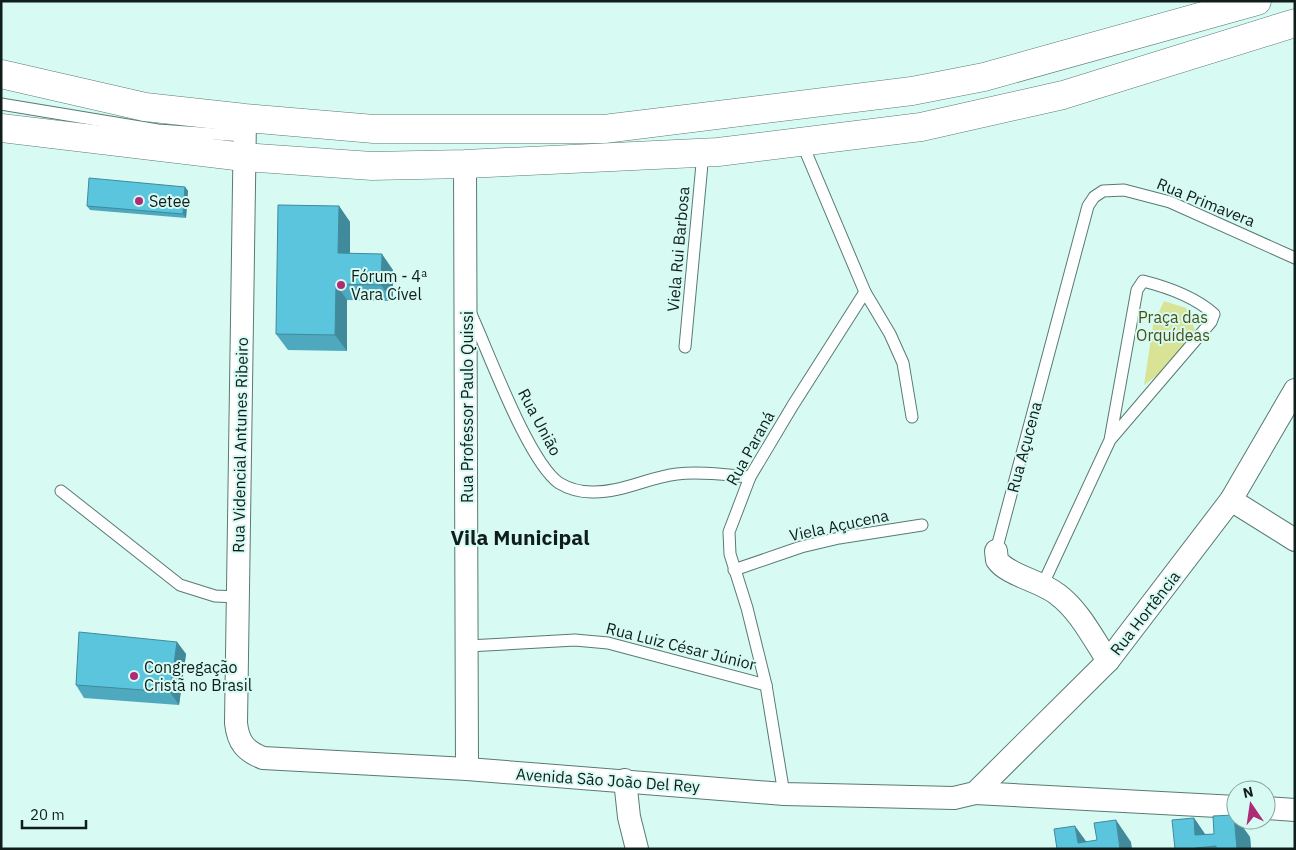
<svg xmlns="http://www.w3.org/2000/svg" width="1296" height="850" viewBox="0 0 1296 850" font-family="'IBM Plex Sans',sans-serif">
	<style>
		.green { fill: #d9e396 }
		.lines { fill: none; stroke-linecap: round; stroke-linejoin: round }
		.service-casing { stroke: #597a73; stroke-width: 13 }
		.minor-casing { stroke: #597a73; stroke-width: 24 }
		.primary-casing { stroke: #597a73; stroke-width: 29 }
		.service { stroke: #fff; stroke-width: 11 }
		.minor { stroke: #fff; stroke-width: 22 }
		.primary { stroke: #fff; stroke-width: 28 }
		.wall { fill: #4ea9bf }
		.shaded-wall { fill: #408a9b }
		.building { fill: #5bc5de; stroke: #408a9b }
		.poi-dot { fill: #ae2b76; stroke: #d7faf3; stroke-width: 2 }
		.labels { text-anchor: middle; dominant-baseline: central; stroke-width: 4; stroke-linejoin: round; paint-order: stroke }
		.poi-label { font-size: 16px; fill: #101e1b; stroke: #d7faf3; text-anchor: start }
		.street-label { font-size: 16px; fill: #101e1b; stroke: #d7faf3 }
		.park-label { font-size: 16px; fill: #4a5015; stroke: #d7faf3 }
		.district-label { font-size: 21px; font-weight: bold; fill: #101e1b; stroke: #d7faf3 }
	</style>
	<rect width="100%" height="100%" fill="#d7faf3"/>
	<polygon class="green" points="1164,301 1186,308 1195,330 1162,372 1144,385 1153,325"/>
	<g class="lines">
		<defs>
			<g id="service">
				<polyline points="1,104 158,130 244,136"/>
				<polyline points="802,143 865,292 890,334 903,363 912,417"/>
				<path d="M471,314C489,353 528,461 559,483C569,489 580,492 592,492C621,493 649,477 677,474C701,471 726,475 750,477"/>
				<polyline points="685,347 703,153"/>
				<polyline points="61,491 180,585 215,596 238,597"/>
				<polyline points="996,551 1088,206 1094,197 1103,191 1124,190 1170,202 1295,258"/>
				<polyline points="734,570 801,547 839,538 922,525"/>
				<path d="M1043,584L1110,440L1211,322L1214,314C1196,298 1167,287 1143,281L1137,290L1110,440"/>
				<polyline points="468,646 575,640 608,643 766,685"/>
				<polyline points="784,794 766,685 747,608 730,554 729,532 750,477 793,405 865,292"/>
			</g>
			<g id="minor">
				<path d="M245,118L236,723C238,742 245,751 263,758L467,769L784,794L954,798L975,793L1108,661L1231,500L1295,390"/>
				<polyline points="465,164 467,769"/>
				<polyline points="1231,500 1295,540"/>
				<path d="M996,551L997,560C1007,575 1041,581 1057,594C1079,610 1093,638 1108,661"/>
				<polyline points="625,780 629,817 637,849"/>
				<polyline points="975,793 1236,807"/>
				<polyline points="1266,808 1295,810"/>
			</g>
			<g id="primary">
				<polyline points="1,74 145,107 245,118 374,129 604,129 912,91 984,77 1257,1"/>
				<polyline points="1,128 244,157 372,166 465,164 718,152 921,127 1063,95 1295,23"/>
			</g>
		</defs>
		<use href="#service" class="service-casing"/>
		<use href="#minor" class="minor-casing"/>
		<use href="#primary" class="primary-casing"/>
		<use href="#service" class="service"/>
		<use href="#minor" class="minor"/>
		<use href="#primary" class="primary"/>
	</g>
	<g class="wall">
		<polygon points="185,187 188,191 186,218 90,210 87,206"/>
		<polygon points="339,206 350,222 350,254 393,270 393,301 347,300 347,351 288,350 276,334"/>
		<polygon points="177,642 186,654 179,705 84,698 76,685"/>
		<polygon points="1234,815 1236,817 1236,820 1250,837 1251,849 1175,849 1194,818 1205,834 1214,834"/>
	</g>
	<g class="shaded-wall">
		<polygon points="185,187 188,191 186,218 183,214"/>
		<polygon points="339,206 350,222 350,269 338,253"/>
		<polygon points="382,254 393,270 393,301 381,285"/>
		<polygon points="336,284 347,300 347,351 335,335"/>
		<polygon points="177,642 186,654 179,705 170,692"/>
		<polygon points="1234,815 1236,817 1236,820 1238,820 1250,837 1251,849 1237,849"/>
		<polygon points="1194,818 1209,840 1195,835"/>
		<polygon points="1116,820 1131,842 1132,849 1120,849"/>
		<polygon points="1075,826 1091,848 1078,843"/>
	</g>
	<g class="building">
		<polygon points="89,178 185,187 183,214 87,206"/>
		<polygon points="278,205 339,206 338,253 382,254 381,285 336,284 335,335 276,334"/>
		<polygon points="79,632 177,642 170,692 76,685"/>
		<polygon points="1234,815 1237,849 1216,849 1216,846 1196,848 1196,849 1175,849 1172,820 1194,818 1195,835 1214,834 1213,816"/>
		<polygon points="1116,820 1120,849 1057,849 1054,829 1075,826 1078,843 1097,840 1094,823"/>
	</g>
	<g class="poi-dot">
		<circle cx="139" cy="201" r="5"/>
		<circle cx="341" cy="285" r="5"/>
		<circle cx="134" cy="676" r="5"/>
	</g>
	<g class="labels">
		<g class="poi-label">
			<text x="149" y="201">Setee</text>
			<text x="351" y="276">Fórum - 4ª<tspan x="351" dy="18">Vara Cível</tspan></text>
			<text x="144" y="667">Congregação<tspan x="144" dy="18">Cristã no Brasil</tspan></text>
		</g>
		<g class="street-label">
			<text transform="translate(1206 202) rotate(22)">Rua Primavera</text>
			<text transform="translate(678 249) rotate(-85)">Viela Rui Barbosa</text>
			<text transform="translate(467 407) rotate(-90)">Rua Professor Paulo Quissi</text>
			<text transform="translate(540 422) rotate(62)">Rua União</text>
			<text transform="translate(240 445) rotate(-89)">Rua Videncial Antunes Ribeiro</text>
			<text transform="translate(1024 447) rotate(-75)">Rua Açucena</text>
			<text transform="translate(750 448) rotate(-61)">Rua Paraná</text>
			<text transform="translate(839 525) rotate(-12)">Viela Açucena</text>
			<text transform="translate(1145 613) rotate(-52)">Rua Hortência</text>
			<text transform="translate(681 646) rotate(14)">Rua Luiz César Júnior</text>
			<text transform="translate(608 780) rotate(4)">Avenida São João Del Rey</text>
		</g>
		<g class="park-label">
			<text x="1173" y="317">Praça das<tspan x="1173" dy="18">Orquídeas</tspan></text>
		</g>
		<g class="district-label">
			<text x="520" y="537">Vila Municipal</text>
		</g>
	</g>
	<rect width="1296" height="850" fill="none" stroke="#101e1b" stroke-width="5"/>
	<g transform="translate(1251 805) rotate(347)"><circle r="24" fill="#d7faf3" stroke="#87a29d"/>
	<path d="M0-4L9 19L0 12L-9 19Z" fill="#ae2b76"/>
	<text y="-8" font-size="14" font-weight="bold" text-anchor="middle" fill="#101e1b">N</text>
	</g>
	<path d="M22 820v8h64v-8" fill="none" stroke="#101e1b" stroke-width="2.5"/>
	<text x="30" y="820" font-size="15" fill="#101e1b" stroke="#d7faf3" stroke-width="4" paint-order="stroke">20 m</text>
</svg>
